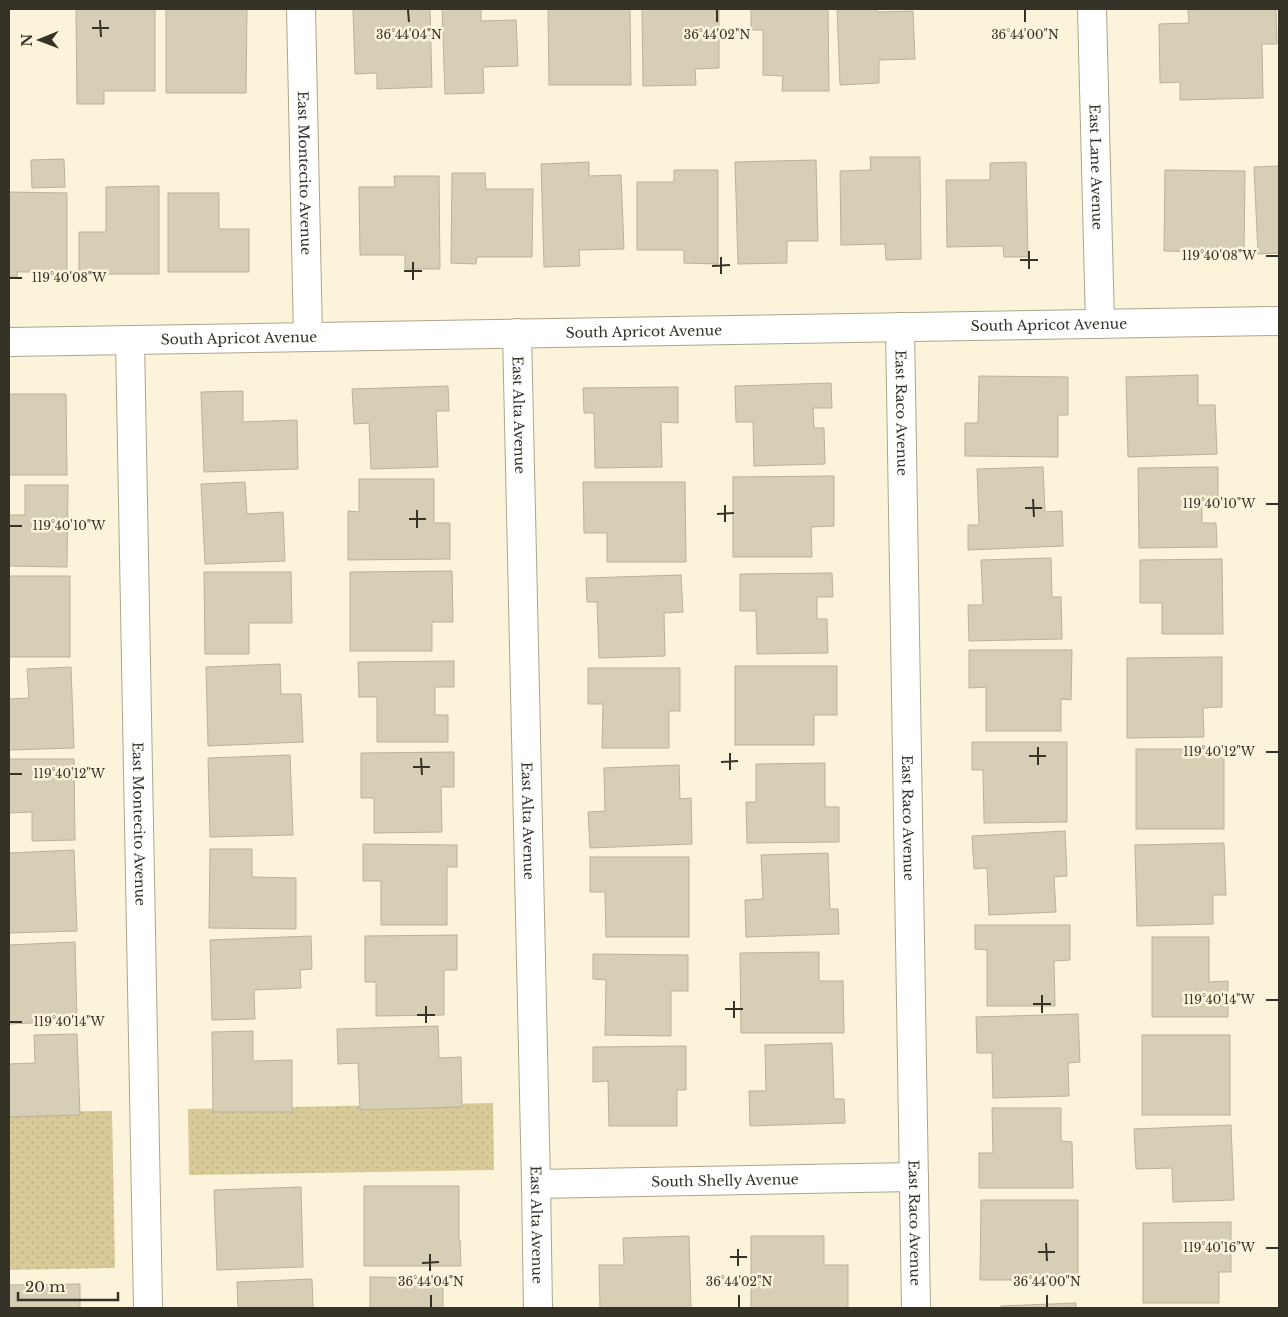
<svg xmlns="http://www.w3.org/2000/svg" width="1288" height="1317" viewBox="0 0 1288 1317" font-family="'Libre Baskerville',serif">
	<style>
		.grass { fill: url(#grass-dots) }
		.building { fill: #d6ceb5; stroke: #b9b299 }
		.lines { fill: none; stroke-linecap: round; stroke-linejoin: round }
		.minor-casing { stroke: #aca58d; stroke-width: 30 }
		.minor { stroke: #fff; stroke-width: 28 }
		.ticks { fill: none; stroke: #353228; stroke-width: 2 }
		.labels { text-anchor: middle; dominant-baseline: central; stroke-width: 5; stroke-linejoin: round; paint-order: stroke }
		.street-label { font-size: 14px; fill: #353228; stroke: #fcf4da }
		.ticks-label { font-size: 12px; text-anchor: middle; fill: #353228; stroke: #fcf4da; stroke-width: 5; stroke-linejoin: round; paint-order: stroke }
	</style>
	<defs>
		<pattern id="grass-dots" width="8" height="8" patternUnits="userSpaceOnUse" patternTransform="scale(1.25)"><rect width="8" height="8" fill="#d9ca99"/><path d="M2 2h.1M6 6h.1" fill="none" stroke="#bbae84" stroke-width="1.8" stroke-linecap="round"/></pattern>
	</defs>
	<rect width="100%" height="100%" fill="#fcf4da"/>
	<g class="grass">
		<polygon points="493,1103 494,1170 189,1175 188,1109"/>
		<polygon points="112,1111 115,1268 9,1270 9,1112"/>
	</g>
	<g class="building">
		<polygon points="76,9 155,9 155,91 104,91 104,104 77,104"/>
		<polygon points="166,9 247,9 246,93 166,93"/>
		<polygon points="353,9 430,9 432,87 377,89 377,73 355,74"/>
		<polygon points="442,9 481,9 481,21 516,20 518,66 483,67 484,93 445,94"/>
		<polygon points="548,9 630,9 631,85 549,85"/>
		<polygon points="642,9 719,9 719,68 695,69 696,85 643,86"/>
		<polygon points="751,9 828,9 829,91 782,91 783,76 763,75 763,30 751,30"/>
		<polygon points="837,9 877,9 877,12 913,11 915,59 879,60 879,83 840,85"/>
		<polygon points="1218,9 1276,9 1277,44 1262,44 1263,98 1180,100 1180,82 1160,83 1159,24 1189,23 1188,10"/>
		<polygon points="870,157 920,157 921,259 886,260 885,244 841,245 840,171 871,170"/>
		<polygon points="64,159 65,187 32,188 31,160"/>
		<polygon points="816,160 818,241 787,241 787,263 738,264 735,162"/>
		<polygon points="589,162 589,176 621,175 624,249 579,250 580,266 544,267 541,164"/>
		<polygon points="1026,162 1028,257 1004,257 1003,246 947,247 946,180 990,180 990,163"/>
		<polygon points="1279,166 1279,253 1258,254 1254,167"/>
		<polygon points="674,170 718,170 718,264 684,263 684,250 637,250 637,182 674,182"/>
		<polygon points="1165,170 1245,171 1244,254 1212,253 1212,252 1164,251"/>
		<polygon points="452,173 485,173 486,189 533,189 532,257 477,257 476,264 451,263"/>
		<polygon points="394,176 439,176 440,269 405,269 405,255 360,255 359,187 395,187"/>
		<polygon points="159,186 159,274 79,274 79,232 106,232 106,187"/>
		<polygon points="9,192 67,193 67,276 39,275 39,272 17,272 17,277 9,277"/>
		<polygon points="168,193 219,193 219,229 249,229 249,272 168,272"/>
		<polygon points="1198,375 1198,405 1215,405 1217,454 1128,457 1126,377"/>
		<polygon points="979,376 1068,377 1068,415 1058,415 1058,457 965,456 965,423 978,423"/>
		<polygon points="831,383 832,408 813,408 814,428 824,428 825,464 754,466 753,422 736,422 735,386"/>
		<polygon points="448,386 449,411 436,411 438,467 371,469 369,423 354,424 352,389"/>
		<polygon points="678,387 678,423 661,422 662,467 595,468 594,413 584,413 583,388"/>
		<polygon points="243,391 243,422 297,420 298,469 204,472 201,392"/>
		<polygon points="9,394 66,394 67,475 9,475"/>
		<polygon points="1043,467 1045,512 1062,511 1063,546 968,550 968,525 979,525 977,469"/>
		<polygon points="1218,467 1218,502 1202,503 1202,523 1216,523 1217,547 1139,548 1138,468"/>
		<polygon points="834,476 834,526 811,527 812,557 733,557 733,477"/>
		<polygon points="359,479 434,479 434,523 450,523 450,559 348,560 348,511 359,512"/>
		<polygon points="245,482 247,514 283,512 285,561 205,564 201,484"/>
		<polygon points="583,482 685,482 686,562 607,562 607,533 584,533"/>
		<polygon points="25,485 68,485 67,567 9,566 9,515 25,515"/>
		<polygon points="1051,558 1052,597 1061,597 1062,639 969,641 968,605 983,605 981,560"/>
		<polygon points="1222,559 1223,634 1162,634 1162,603 1140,603 1140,560"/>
		<polygon points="452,571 453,622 432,622 432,651 350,651 350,572"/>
		<polygon points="204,572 291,572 292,623 249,623 249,654 205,654"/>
		<polygon points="832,573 833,597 817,597 817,619 827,619 828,653 757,654 756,611 740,611 740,574"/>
		<polygon points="681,575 683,612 664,613 665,656 599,658 597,602 587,602 586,578"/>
		<rect x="9" y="576" width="61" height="81"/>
		<polygon points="969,650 1072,650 1071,700 1061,699 1061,731 986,731 986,687 969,688"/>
		<polygon points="1222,657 1222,707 1203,708 1204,737 1127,738 1127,658"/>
		<polygon points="454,661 454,687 435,687 435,715 448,715 448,742 377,742 377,697 359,697 358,662"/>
		<polygon points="280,664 281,694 301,694 303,742 208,746 206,667"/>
		<polygon points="735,666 837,666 837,715 814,715 814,745 735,745"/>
		<polygon points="71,667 74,748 9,750 9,699 29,698 27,669"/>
		<polygon points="588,668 680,668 680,711 669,711 669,748 602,748 603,704 588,704"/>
		<polygon points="972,742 1067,742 1067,822 984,823 983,770 972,770"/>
		<rect x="1136" y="749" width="88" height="80"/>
		<polygon points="454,752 454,787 441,787 442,832 374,833 374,798 361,798 361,753"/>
		<polygon points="290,755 293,835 210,837 208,758"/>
		<polygon points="9,759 74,759 75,840 32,841 32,812 9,813"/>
		<polygon points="825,763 825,807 839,807 839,842 747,843 746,802 756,802 756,764"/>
		<polygon points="679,765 680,799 691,798 692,844 590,848 588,812 605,811 604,768"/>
		<polygon points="1065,831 1067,876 1054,877 1056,912 989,915 987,868 974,869 972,836"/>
		<polygon points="1224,843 1226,895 1213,895 1213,924 1137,926 1135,845"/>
		<polygon points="363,844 457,845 457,867 447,867 447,925 381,925 381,881 363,881"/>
		<polygon points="210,849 252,849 252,877 296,878 296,929 209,928"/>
		<polygon points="74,850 77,931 9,933 9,853"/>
		<polygon points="828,853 830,909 838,909 839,934 746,937 745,900 763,899 761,855"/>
		<polygon points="590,857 689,857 689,937 606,937 605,892 590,892"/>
		<polygon points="975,925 1070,925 1070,960 1054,961 1055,1006 987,1006 987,950 975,949"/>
		<polygon points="457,935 457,970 444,970 444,1015 376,1016 376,982 365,982 365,936"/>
		<polygon points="311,936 312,969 300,970 301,988 254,990 255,1019 212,1020 210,940"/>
		<polygon points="1152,937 1209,937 1209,982 1228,981 1228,1017 1152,1017"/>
		<polygon points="75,942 77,1021 9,1024 9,945"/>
		<polygon points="819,952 819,981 843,981 844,1033 741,1033 740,953"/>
		<polygon points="593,954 688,955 688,991 671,991 671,1036 605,1035 606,980 593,979"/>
		<polygon points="1078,1014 1080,1062 1068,1063 1069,1096 993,1098 992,1053 977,1053 976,1017"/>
		<polygon points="438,1026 439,1058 461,1057 462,1107 360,1110 358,1063 338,1064 337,1029"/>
		<polygon points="253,1031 253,1061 292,1060 292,1112 213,1112 212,1032"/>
		<polygon points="77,1034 80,1115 9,1117 9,1064 35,1063 34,1035"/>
		<rect x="1142" y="1035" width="88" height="80"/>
		<polygon points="832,1043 834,1099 844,1099 845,1123 750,1126 749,1091 766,1091 765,1045"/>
		<polygon points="686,1046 686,1090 677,1090 677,1126 609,1126 608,1081 593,1082 593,1047"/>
		<polygon points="992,1108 1061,1108 1061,1141 1072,1142 1073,1188 979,1188 979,1153 993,1153"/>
		<polygon points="1231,1125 1234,1200 1173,1202 1172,1168 1136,1169 1134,1129"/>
		<polygon points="364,1186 459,1186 459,1240 460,1240 461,1266 364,1266"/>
		<polygon points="301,1187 303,1267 217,1270 214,1190"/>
		<polygon points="981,1200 1078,1200 1078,1280 980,1280"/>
		<polygon points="1231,1222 1231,1272 1219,1272 1219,1303 1143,1303 1143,1223"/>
		<polygon points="689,1236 691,1308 600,1308 599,1265 624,1265 623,1238"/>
		<polygon points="751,1236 824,1236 824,1265 848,1265 848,1308 751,1308"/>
		<polygon points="370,1277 443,1278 443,1308 370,1308"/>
		<polygon points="312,1279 313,1308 238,1308 237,1282"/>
		<polygon points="80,1284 80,1308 9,1308 9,1285"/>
		<polygon points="1076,1303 1076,1308 1001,1308 1001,1306"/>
	</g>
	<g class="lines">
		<defs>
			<g id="minor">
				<path id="s1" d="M301,9L308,337"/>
				<path id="s2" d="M1092,9L1100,324"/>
				<path id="s3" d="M900,327L916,1308"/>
				<path id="s4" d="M517,333L536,1184L538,1308"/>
				<path id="s5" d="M130,340L148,1308"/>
				<path id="s6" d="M9,342L1279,321"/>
				<path id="s7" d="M536,1184L914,1177"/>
			</g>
		</defs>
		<use href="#minor" class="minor-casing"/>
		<use href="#minor" class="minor"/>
	</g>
	<path class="ticks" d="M408,10L409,22M717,10V22M1025,10V22M100,20L101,37M92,28H109M1029,251V269M1266,256H1278M721,257V274M1020,260H1038M413,262V280M712,266L730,265M404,271H422M10,278H22M1033,499L1034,517M1266,504H1278M725,505V522M1025,508H1042M417,510V528M717,514L734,513M409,519H426M10,526H22M1038,747V765M1266,752H1278M730,753V770M1029,756H1046M421,758L422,775M721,762L738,761M413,767H430M10,774H22M1042,995V1013M1266,1000H1278M734,1001V1018M1033,1004H1051M426,1006V1023M725,1009H743M417,1015H435M10,1022H22M1046,1243L1047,1261M1266,1248H1278M738,1249V1266M1038,1252H1055M430,1254V1271M730,1257H747M422,1263L439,1262M431,1295V1307M739,1295V1307M1047,1295V1307"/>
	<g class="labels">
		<g class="street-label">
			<text stroke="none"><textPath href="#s2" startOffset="158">East Lane Avenue</textPath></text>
			<text stroke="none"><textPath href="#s1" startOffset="164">East Montecito Avenue</textPath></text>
			<text stroke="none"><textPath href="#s6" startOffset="1040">South Apricot Avenue</textPath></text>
			<text stroke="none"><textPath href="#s6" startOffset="635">South Apricot Avenue</textPath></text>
			<text stroke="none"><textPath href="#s6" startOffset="230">South Apricot Avenue</textPath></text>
			<text stroke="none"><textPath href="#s3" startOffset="86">East Raco Avenue</textPath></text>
			<text stroke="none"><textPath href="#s4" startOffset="82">East Alta Avenue</textPath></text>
			<text stroke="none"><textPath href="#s3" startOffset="491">East Raco Avenue</textPath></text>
			<text stroke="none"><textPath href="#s4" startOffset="488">East Alta Avenue</textPath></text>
			<text stroke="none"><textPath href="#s5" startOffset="484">East Montecito Avenue</textPath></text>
			<text stroke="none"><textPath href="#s7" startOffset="189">South Shelly Avenue</textPath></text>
			<text stroke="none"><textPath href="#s3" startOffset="896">East Raco Avenue</textPath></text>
			<text stroke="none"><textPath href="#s4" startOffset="892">East Alta Avenue</textPath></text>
		</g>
	</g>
	<g class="ticks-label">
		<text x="409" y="39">36°44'04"N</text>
		<text x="717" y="39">36°44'02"N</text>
		<text x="1025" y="39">36°44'00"N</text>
		<text x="1219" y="260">119°40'08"W</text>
		<text x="69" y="282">119°40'08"W</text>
		<text x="1219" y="508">119°40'10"W</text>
		<text x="69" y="530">119°40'10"W</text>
		<text x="1219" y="756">119°40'12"W</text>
		<text x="69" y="778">119°40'12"W</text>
		<text x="1219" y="1004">119°40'14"W</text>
		<text x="69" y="1026">119°40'14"W</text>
		<text x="1219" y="1252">119°40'16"W</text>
		<text x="431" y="1286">36°44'04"N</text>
		<text x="739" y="1286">36°44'02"N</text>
		<text x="1047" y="1286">36°44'00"N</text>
	</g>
	<rect width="1288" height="1317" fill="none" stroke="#353228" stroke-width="20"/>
	<g transform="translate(40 40) rotate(269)" stroke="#fcf4da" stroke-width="4" paint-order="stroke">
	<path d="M0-4L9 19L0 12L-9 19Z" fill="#353228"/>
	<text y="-8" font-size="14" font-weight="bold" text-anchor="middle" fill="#353228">N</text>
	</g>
	<path d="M18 1292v8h100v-8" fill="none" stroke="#353228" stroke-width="2.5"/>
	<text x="25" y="1292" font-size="15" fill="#353228" stroke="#fcf4da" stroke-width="4" paint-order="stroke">20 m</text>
</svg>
